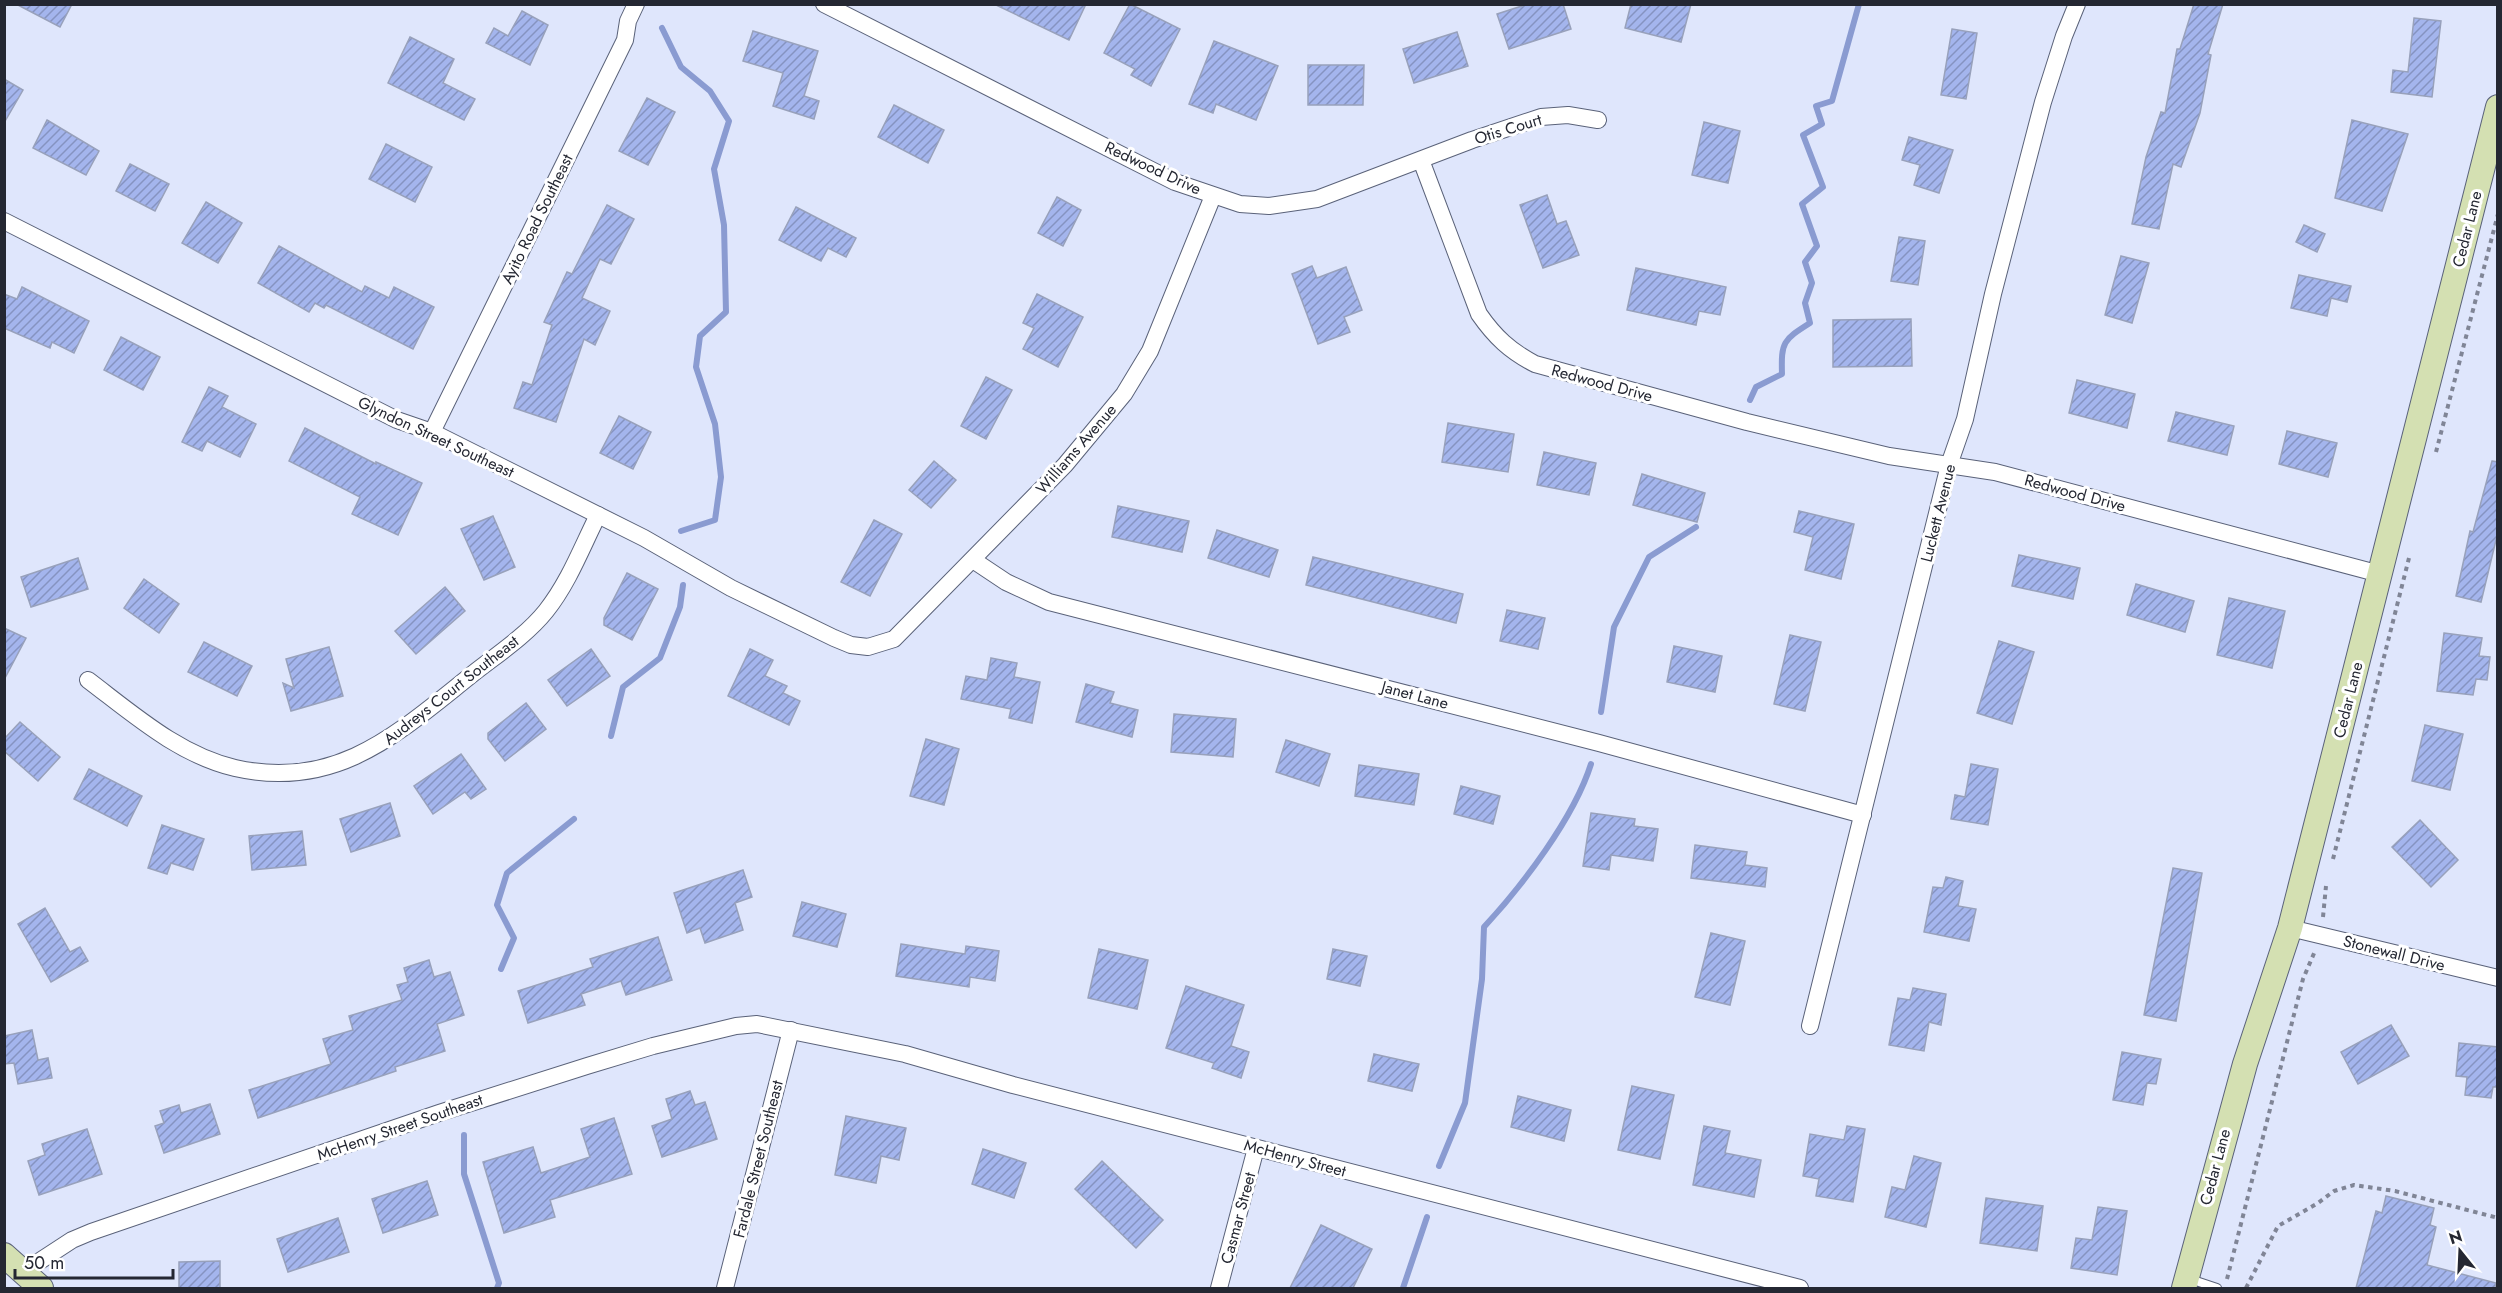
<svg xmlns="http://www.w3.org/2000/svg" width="2502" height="1293" viewBox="0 0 2502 1293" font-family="Jost,sans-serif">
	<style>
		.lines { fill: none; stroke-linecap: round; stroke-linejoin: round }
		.stream { stroke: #8a9bd1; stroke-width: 6 }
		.building { fill: url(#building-hatch); stroke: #98a1bb; stroke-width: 1.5 }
		.lane-casing { stroke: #5a6279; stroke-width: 10 }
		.street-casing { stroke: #5a6279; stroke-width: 18 }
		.secondary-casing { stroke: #5a6279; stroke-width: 26 }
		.path { stroke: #808596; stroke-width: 4; stroke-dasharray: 4.5 4.5; stroke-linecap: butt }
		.lane { stroke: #fff; stroke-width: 8 }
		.street { stroke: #fff; stroke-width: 16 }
		.secondary { stroke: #d4e0b2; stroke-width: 24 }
		.labels { text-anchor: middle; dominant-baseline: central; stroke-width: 6; stroke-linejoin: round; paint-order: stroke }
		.street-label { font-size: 16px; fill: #242732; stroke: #fff }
	</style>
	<defs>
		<pattern id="building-hatch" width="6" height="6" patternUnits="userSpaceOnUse" patternTransform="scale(1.5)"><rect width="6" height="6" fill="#a4b5ed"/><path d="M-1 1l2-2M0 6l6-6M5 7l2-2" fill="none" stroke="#8593c1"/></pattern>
	</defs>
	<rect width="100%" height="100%" fill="#dfe6fc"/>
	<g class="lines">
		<g class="stream">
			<polyline points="662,28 681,67 710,91 729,121 714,169 724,225 726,312 700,336 696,367 715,424 721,477 715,520 681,531"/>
			<path d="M1750,400L1756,387L1782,374C1781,342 1783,340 1810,323L1805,303L1812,283L1805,262L1817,246L1802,204L1823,187L1803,135L1822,124L1816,106L1832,101L1859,4"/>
			<polyline points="1601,712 1614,627 1649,557 1696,527"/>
			<polyline points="611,736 623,687 660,658 680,607 683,585"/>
			<polyline points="501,969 514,938 497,905 507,873 574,819"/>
			<polyline points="464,1135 464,1174 499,1283 497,1288"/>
			<path d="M1439,1166L1465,1103L1482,979L1484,927C1522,886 1574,818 1591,764"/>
			<polyline points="1403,1288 1427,1217"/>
		</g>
	</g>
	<g class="building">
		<polygon points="16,4 72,4 60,27"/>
		<polygon points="994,4 1086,4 1069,40"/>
		<polygon points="1130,4 1180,29 1151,86 1131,75 1135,69 1104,53"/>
		<polygon points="1528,4 1563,4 1571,29 1509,49 1497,14"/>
		<polygon points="1631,4 1691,4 1681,42 1625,28"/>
		<polygon points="2194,4 2223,4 2208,54 2211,55 2200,113 2181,167 2173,164 2159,229 2132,224 2146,157 2161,112 2165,113 2177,49 2180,49"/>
		<polygon points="522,11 548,25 530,65 486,43 494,28 508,36"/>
		<polygon points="2414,18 2441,21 2432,97 2391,92 2393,70 2408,72"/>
		<polygon points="1952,29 1977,33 1966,99 1941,95"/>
		<polygon points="753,31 818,51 804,96 819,101 814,119 773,106 783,73 743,61"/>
		<polygon points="1457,32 1468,66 1414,83 1403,49"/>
		<polygon points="410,37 454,59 443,83 475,99 464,120 388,83"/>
		<polygon points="1214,41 1278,66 1256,120 1216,104 1213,113 1189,104"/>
		<polygon points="1308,65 1364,65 1363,105 1308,105"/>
		<polygon points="4,79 23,90 4,123"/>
		<polygon points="647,98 675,112 648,165 619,151"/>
		<polygon points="894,105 944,130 928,163 878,137"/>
		<polygon points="47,120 99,151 86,175 33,148"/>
		<polygon points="2352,120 2408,134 2382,211 2335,198"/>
		<polygon points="1704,122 1740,131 1728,183 1692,175"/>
		<polygon points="1909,137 1953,150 1939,193 1914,185 1920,165 1902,160"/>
		<polygon points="386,144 432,167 415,202 369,179"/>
		<polygon points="130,164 169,184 155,211 116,191"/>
		<polygon points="1547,195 1557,224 1566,221 1579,255 1543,268 1520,205"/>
		<polygon points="1057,197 1081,210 1063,246 1038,233"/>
		<polygon points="206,202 242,223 218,263 182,243"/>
		<polygon points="607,205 634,219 611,264 600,259 582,298 610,311 595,345 584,339 556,422 514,408 523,382 532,385 552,325 544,322 567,272 572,274"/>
		<polygon points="796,207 856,238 846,257 828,248 821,261 779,240"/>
		<polygon points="2304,225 2325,234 2317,252 2296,242"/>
		<polygon points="1899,237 1925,241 1918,285 1891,281"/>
		<polygon points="279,246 362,292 365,286 389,298 394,287 434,307 413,349 326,305 324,308 315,303 309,312 258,283"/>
		<polygon points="2121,256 2149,263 2132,323 2105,315"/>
		<polygon points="1312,266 1317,278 1346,267 1362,310 1344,317 1350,332 1318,344 1292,274"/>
		<polygon points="1636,268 1726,287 1720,315 1699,311 1696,325 1627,310"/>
		<polygon points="2299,275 2351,286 2347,302 2331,298 2327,316 2291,308"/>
		<polygon points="22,287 89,321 74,353 52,342 50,348 4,328 4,294 17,299"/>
		<polygon points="1037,294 1083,317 1058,367 1023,349 1034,328 1023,323"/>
		<polygon points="1911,319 1912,366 1833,367 1833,320"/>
		<polygon points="121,337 160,357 143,390 104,370"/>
		<polygon points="986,377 1012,390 986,439 961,426"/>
		<polygon points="2077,380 2135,394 2127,428 2069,413"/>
		<polygon points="209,387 228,396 222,407 256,424 240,457 207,441 202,451 182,442"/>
		<polygon points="2176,412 2234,426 2227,455 2168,441"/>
		<polygon points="619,416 651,432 633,469 600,453"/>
		<polygon points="1448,423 1514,434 1508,472 1442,462"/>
		<polygon points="305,428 376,464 376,462 422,483 398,535 352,514 360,497 289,461"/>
		<polygon points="2287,431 2337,443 2328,477 2279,464"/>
		<polygon points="1544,452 1596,463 1589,495 1537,485"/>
		<polygon points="934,461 956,480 931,508 909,490"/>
		<polygon points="2492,461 2498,462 2498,532 2481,602 2456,596 2470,531 2473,532"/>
		<polygon points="1642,474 1705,493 1697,522 1633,505"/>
		<polygon points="1118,506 1189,521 1182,552 1112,537"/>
		<polygon points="1799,511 1854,524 1841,579 1805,570 1813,537 1794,532"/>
		<polygon points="493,516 515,567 484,580 461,529"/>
		<polygon points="874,520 902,534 870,596 841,582"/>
		<polygon points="1217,530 1278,550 1269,577 1208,558"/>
		<polygon points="2019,555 2080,568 2073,599 2012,586"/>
		<polygon points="1313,557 1463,594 1456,623 1306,585"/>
		<polygon points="78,558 88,589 31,607 21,577"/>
		<polygon points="627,573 658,589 632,640 604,625 604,618"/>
		<polygon points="144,579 179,604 159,633 124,608"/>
		<polygon points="2136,584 2194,601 2185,632 2127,615"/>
		<polygon points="445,587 465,611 416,654 395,631"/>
		<polygon points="2229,598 2285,611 2272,668 2217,655"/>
		<polygon points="1507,610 1545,618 1538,649 1500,641"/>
		<polygon points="4,628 26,638 4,680"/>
		<polygon points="2444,633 2482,638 2479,656 2490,657 2487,680 2476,679 2473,695 2437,691"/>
		<polygon points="1790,635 1821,642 1805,711 1774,704"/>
		<polygon points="1999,641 2034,652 2012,724 1977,713"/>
		<polygon points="204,642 252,666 237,696 188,672"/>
		<polygon points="1674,646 1722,656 1715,692 1667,682"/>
		<polygon points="329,647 343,696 291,711 283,683 294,688 286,659"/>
		<polygon points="591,649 610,676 567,706 548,680"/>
		<polygon points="750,649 773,660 765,676 787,686 783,693 800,701 789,725 728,696"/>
		<polygon points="991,658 1017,663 1014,677 1040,682 1032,723 1009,718 1011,709 961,699 966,676 987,680"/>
		<polygon points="1086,684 1114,692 1110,703 1138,710 1132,737 1076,722"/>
		<polygon points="526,703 546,729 505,761 488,739 488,733"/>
		<polygon points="1174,714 1236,719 1233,757 1171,752"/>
		<polygon points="20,722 60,757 38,781 4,751 4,739"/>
		<polygon points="2425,725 2463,734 2450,790 2412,781"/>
		<polygon points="926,739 959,749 944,805 910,796"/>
		<polygon points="1286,740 1330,754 1319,786 1276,772"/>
		<polygon points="461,754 486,789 471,799 465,792 433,814 414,786"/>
		<polygon points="1971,764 1998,769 1988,825 1951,819 1955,795 1965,797"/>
		<polygon points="1359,765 1419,774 1414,805 1355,796"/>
		<polygon points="89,769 142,796 127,826 74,799"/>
		<polygon points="1461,786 1500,796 1493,824 1454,814"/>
		<polygon points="390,803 400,836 351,852 340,819"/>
		<polygon points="1591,813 1635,819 1634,826 1658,829 1653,861 1611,855 1609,870 1583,866"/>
		<polygon points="2420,820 2458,860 2431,887 2392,847"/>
		<polygon points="162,825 204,839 193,870 171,863 167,874 148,868"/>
		<polygon points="302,831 306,865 252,870 249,836"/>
		<polygon points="1695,845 1747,852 1745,865 1767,868 1765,887 1691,878"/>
		<polygon points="2173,868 2202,873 2176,1021 2144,1015"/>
		<polygon points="743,870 752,897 735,903 743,930 705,943 700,928 687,933 674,893"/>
		<polygon points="1946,877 1963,881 1958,906 1976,909 1969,941 1924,932 1933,887 1943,888"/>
		<polygon points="802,902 846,914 837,947 793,936"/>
		<polygon points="45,908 70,952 80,947 88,961 51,982 18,924"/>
		<polygon points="1711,933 1745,941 1730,1005 1695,997"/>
		<polygon points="658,937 672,980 626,995 621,981 581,994 585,1005 528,1023 518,991 593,967 590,959"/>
		<polygon points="901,944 965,954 966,946 999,951 995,981 970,977 969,987 896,976"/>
		<polygon points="1099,949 1148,960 1137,1009 1088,998"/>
		<polygon points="1333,949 1367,956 1360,986 1327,979"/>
		<polygon points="429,960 434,977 450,972 464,1015 437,1024 445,1051 395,1067 396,1071 258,1118 249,1090 331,1064 323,1039 353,1030 349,1016 402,1000 397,985 408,982 404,968"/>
		<polygon points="1186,986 1244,1005 1231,1046 1249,1052 1241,1078 1212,1068 1214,1063 1166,1048"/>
		<polygon points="1913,988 1946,994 1941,1025 1929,1022 1924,1051 1889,1045 1898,998 1910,1000"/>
		<polygon points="2391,1025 2409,1056 2358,1084 2341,1052"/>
		<polygon points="32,1030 38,1060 48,1058 52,1078 18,1084 14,1063 4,1064 4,1036"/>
		<polygon points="2459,1043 2498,1047 2498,1087 2493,1087 2491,1098 2465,1095 2467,1077 2456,1076"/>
		<polygon points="2122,1052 2161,1059 2156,1084 2147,1083 2143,1105 2113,1100"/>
		<polygon points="1374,1054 1419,1064 1412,1091 1368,1081"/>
		<polygon points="1632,1086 1674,1095 1660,1159 1618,1150"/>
		<polygon points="690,1091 695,1105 705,1102 717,1139 662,1157 652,1126 672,1119 666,1099"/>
		<polygon points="1518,1096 1571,1110 1564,1141 1511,1127"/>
		<polygon points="210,1104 220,1134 164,1153 155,1126 164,1123 160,1111 179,1105 181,1113"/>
		<polygon points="846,1116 906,1128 899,1160 881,1156 876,1183 835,1175"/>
		<polygon points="614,1118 632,1174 550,1200 555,1217 504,1233 483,1162 533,1147 541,1173 590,1157 581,1129"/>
		<polygon points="1704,1126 1730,1131 1725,1153 1761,1160 1754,1197 1693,1185"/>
		<polygon points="1847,1126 1865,1129 1853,1202 1816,1196 1819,1179 1803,1176 1810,1134 1844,1140"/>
		<polygon points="87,1129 102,1174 39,1195 28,1161 45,1155 42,1144"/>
		<polygon points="983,1149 1026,1163 1014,1198 972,1184"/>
		<polygon points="1914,1156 1941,1163 1926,1227 1885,1217 1892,1187 1905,1190"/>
		<polygon points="1102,1161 1163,1220 1136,1248 1075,1189"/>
		<polygon points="427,1181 438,1215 383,1233 372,1199"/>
		<polygon points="2386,1196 2434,1208 2430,1225 2436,1227 2427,1265 2496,1283 2495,1288 2356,1288 2376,1211 2382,1213"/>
		<polygon points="1986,1198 2043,1206 2037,1251 1980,1243"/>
		<polygon points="2098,1207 2127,1211 2117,1275 2071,1268 2076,1238 2092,1240"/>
		<polygon points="338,1218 349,1252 288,1272 277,1239"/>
		<polygon points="1321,1225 1372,1249 1353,1288 1290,1288"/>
		<polygon points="220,1261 220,1288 179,1288 179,1262"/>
	</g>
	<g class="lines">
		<defs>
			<polyline id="lane" points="2190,1279 2217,1288"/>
			<g id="street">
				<polyline points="824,4 1175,182 1240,204 1269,206 1317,199 1472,140 1541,117 1568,115 1598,120"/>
				<path d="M1421,160L1479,314C1495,337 1510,351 1535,364L1747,422L1889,456L1995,472L2380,574"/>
				<polyline points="4,221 397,420 432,432 644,538 731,588 834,638 851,645 868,647 894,639 1065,465 1124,394 1150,351 1213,196"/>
				<polyline points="432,432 625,40 628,21 636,4"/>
				<polyline points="973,560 1006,582 1049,602 1599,743 1863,815"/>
				<path d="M88,680C133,714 179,755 235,768C336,791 397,734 470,676C495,656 526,636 546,611C569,582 582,547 598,515"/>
				<polyline points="2290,928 2498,978"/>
				<polyline points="1810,1026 1949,465 1965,419 1993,294 2043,102 2064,36 2077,4"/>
				<polyline points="23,1272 72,1240 91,1232 439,1113 587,1066 653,1046 736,1026 757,1024 905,1054 1013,1085 1800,1288"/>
				<polyline points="725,1288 791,1030"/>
				<polyline points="1219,1288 1256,1148"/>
			</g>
			<g id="secondary">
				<polyline points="4,1255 41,1288"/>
				<polyline points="2184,1288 2245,1064 2290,928 2498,107"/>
			</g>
		</defs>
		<use href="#lane" class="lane-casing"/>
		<use href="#street" class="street-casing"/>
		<use href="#secondary" class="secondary-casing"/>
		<g class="path">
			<polyline points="2436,452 2498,214"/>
			<polyline points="2333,859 2409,558"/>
			<polyline points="2323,917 2326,886"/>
			<polyline points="2227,1279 2303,979 2315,951"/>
			<polyline points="2246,1288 2278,1226 2318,1203 2334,1191 2354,1185 2395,1191 2498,1218"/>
		</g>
		<use href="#lane" class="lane"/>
		<use href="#street" class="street"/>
		<use href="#secondary" class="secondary"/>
	</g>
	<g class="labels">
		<g class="street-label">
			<text transform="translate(1508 129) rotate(-17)">Otis Court</text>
			<text transform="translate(1153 168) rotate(25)">Redwood Drive</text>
			<text transform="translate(537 219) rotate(-64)">Ayito Road Southeast</text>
			<text transform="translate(2467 229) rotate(-76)">Cedar Lane</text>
			<text transform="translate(1602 383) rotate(15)">Redwood Drive</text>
			<text transform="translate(436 437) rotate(25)">Glyndon Street Southeast</text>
			<text transform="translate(1076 449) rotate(-49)">Williams Avenue</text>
			<text transform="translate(2075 493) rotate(15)">Redwood Drive</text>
			<text transform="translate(1938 513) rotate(-76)">Luckett Avenue</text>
			<text transform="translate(451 690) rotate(-38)">Audreys Court Southeast</text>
			<text transform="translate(1415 695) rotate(15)">Janet Lane</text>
			<text transform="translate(2348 700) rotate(-76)">Cedar Lane</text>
			<text transform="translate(2394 953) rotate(14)">Stonewall Drive</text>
			<text transform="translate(400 1127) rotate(-19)">McHenry Street Southeast</text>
			<text transform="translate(1295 1158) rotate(15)">McHenry Street</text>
			<text transform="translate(758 1159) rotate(-76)">Fardale Street Southeast</text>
			<text transform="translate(2215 1167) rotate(-75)">Cedar Lane</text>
			<text transform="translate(1238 1218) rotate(-75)">Casmar Street</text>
		</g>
	</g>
	<rect width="2502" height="1293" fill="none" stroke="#242732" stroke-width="12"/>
	<g transform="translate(2460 1251) rotate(342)" stroke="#ffffff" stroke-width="4.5" paint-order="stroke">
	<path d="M0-4.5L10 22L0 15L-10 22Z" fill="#242732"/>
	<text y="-9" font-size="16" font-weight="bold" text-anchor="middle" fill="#242732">N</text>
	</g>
	<path d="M15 1269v9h158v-9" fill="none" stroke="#242732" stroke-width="3"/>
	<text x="24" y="1269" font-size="18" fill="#242732" stroke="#ffffff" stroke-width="4.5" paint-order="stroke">50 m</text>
</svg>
